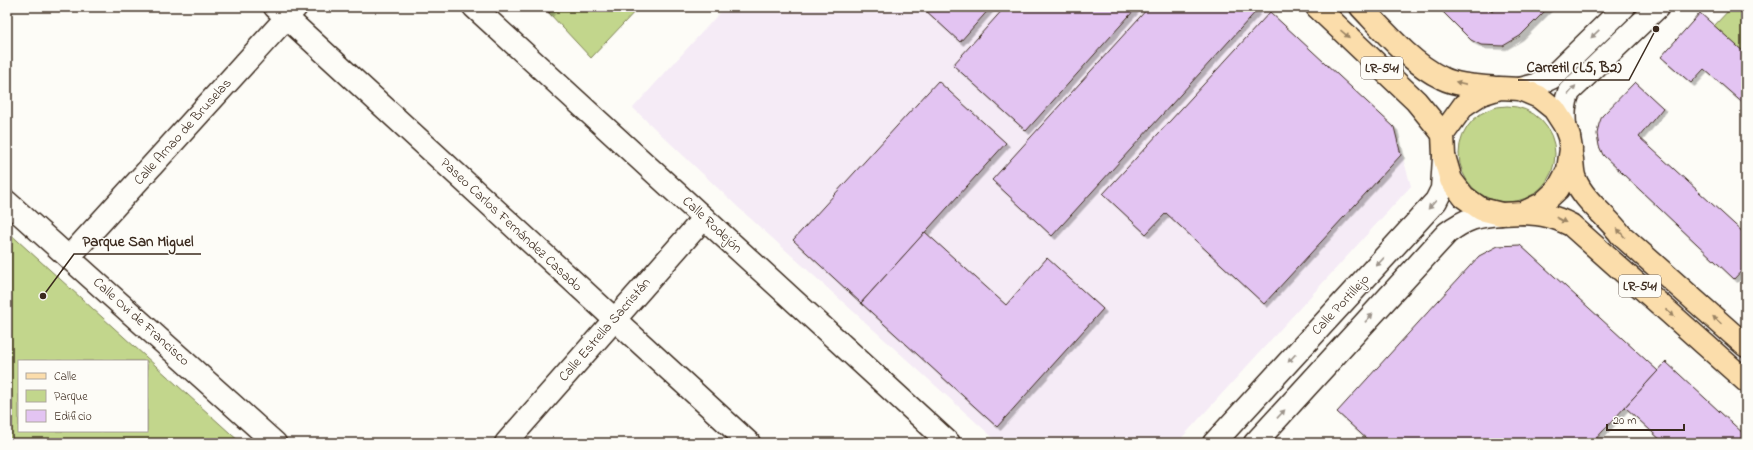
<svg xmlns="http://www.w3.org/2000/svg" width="1753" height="450" viewBox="0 0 1753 450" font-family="'Indie Flower',sans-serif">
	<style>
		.built { fill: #f5ebf6 }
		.green { fill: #c2d68c; stroke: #7e8055; fill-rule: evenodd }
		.building { fill: #e3c4f2; stroke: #3b2a1e; filter: url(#shadow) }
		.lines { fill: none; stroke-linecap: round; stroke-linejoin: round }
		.street-casing { stroke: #3b2a1e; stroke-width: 25 }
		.secondary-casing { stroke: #3b2a1e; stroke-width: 25 }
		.primary-casing { stroke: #3b2a1e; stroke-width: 25 }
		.street { stroke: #fdfcf7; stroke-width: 22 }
		.secondary { stroke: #fdfcf7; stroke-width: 22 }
		.primary { stroke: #fbddab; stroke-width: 22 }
		.oneway { fill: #9b8464 }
		.oneway2 { fill: #9c938a }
		.labels { text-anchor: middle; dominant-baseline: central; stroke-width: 3; stroke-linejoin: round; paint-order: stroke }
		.shield { fill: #fdfcf7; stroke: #75695f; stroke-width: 1 }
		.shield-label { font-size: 13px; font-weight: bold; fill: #3b2a1e }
		.street-label { font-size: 14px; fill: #3b2a1e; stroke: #fdfcf7 }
		.leader { fill: none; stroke: #3b2a1e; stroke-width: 1.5 }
		.callout-dot { fill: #3b2a1e; stroke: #fdfcf7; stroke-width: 1.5 }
		.callout-label { font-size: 15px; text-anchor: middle; font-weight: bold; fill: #3b2a1e; stroke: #fdfcf7; stroke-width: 3; stroke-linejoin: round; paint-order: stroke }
	</style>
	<defs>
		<filter id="shadow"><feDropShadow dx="3.5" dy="3.5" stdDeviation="0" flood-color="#0004"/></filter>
	</defs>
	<rect width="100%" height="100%" fill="#fdfcf7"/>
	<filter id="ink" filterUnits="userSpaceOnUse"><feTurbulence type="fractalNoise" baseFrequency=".025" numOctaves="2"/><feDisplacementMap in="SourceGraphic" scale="8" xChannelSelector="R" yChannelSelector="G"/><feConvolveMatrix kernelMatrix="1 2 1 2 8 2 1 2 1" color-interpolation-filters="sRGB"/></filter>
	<g filter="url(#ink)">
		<polygon class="built" points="725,7 1267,7 1270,12 1394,127 1411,186 1177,443 999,443 740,209 633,108"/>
		<g class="green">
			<polygon points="554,7 639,7 591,58 549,13"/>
			<polygon points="1732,7 1746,7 1746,54 1714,26"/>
			<circle cx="1507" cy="154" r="48"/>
			<path d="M7,231L241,443H7ZM19,361H147V431H19Z"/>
		</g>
		<g class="building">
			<polygon points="542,7 554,7 549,13"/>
			<polygon points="924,7 991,7 960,42 923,8"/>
			<polygon points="1005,7 1137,7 1026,131 953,65"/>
			<polygon points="1149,7 1260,7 1052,236 992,180"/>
			<polygon points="1438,7 1487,7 1492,12 1496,7 1549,7 1520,36 1503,46 1481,45 1471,40"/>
			<polygon points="1270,12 1394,127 1401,155 1264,304 1166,213 1146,234 1103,194"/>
			<polygon points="1700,13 1746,54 1746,106 1704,69 1691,83 1661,57"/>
			<polygon points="938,81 1006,143 861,303 793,240"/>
			<polygon points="1635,82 1663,108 1639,137 1746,235 1746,266 1734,279 1603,155 1599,146 1597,134 1599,124 1602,116"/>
			<polygon points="925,232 1006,305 1047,258 1103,309 997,427 861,303"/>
			<polygon points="1520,245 1658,371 1592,443 1371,443 1337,412 1479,256 1498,246"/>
			<polygon points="1666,362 1746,436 1746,440 1744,443 1664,443 1625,407"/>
		</g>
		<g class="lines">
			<defs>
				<g id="street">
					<polyline points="275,7 749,443"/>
					<polyline points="474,7 949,443"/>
					<polyline points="7,202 275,443"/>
					<polyline points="69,257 296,7"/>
					<polyline points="506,443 704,218"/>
				</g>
				<g id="secondary">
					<polyline points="1520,89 1536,85 1551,78 1624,7"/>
					<path d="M1565,126C1564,113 1564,104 1569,92L1658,7"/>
					<polyline points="1214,443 1436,201 1442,189 1444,157"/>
					<path d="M1255,443L1447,233C1467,218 1477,216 1501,214"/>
				</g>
				<g id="primary">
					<polyline points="1317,7 1416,101 1443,134"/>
					<path d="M1361,7C1384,31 1412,64 1442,78C1458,86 1479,86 1497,88"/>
					<polygon points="1500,88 1520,89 1539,97 1554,109 1565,126 1569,137 1571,149 1568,170 1558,189 1542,204 1523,213 1501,214 1481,209 1464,197 1451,180 1444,156 1443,134 1464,105 1481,94"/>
					<path d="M1571,154C1573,162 1572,172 1575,179C1584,201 1607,216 1621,235L1746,346"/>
					<path d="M1523,213C1543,214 1553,216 1571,225L1746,381"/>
				</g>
			</defs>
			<use href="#street" class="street-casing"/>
			<use href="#secondary" class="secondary-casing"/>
			<use href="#primary" class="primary-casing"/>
			<use href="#street" class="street"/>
			<use href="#secondary" class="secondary"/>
			<use href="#primary" class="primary"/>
		</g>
		<defs><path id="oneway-solid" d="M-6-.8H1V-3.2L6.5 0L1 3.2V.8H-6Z"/></defs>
		<g class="oneway">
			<use href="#oneway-solid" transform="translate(1345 34) rotate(41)"/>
			<use href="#oneway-solid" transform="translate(1461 83) rotate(-167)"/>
			<use href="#oneway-solid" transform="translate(1561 220) rotate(28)"/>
			<use href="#oneway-solid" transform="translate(1621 233) rotate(-131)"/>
			<use href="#oneway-solid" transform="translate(1670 313) rotate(42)"/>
			<use href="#oneway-solid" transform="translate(1717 320) rotate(-138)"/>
		</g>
		<g class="oneway2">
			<use href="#oneway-solid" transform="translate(1595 34) rotate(136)"/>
			<use href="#oneway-solid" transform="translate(1572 90) rotate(-49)"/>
			<use href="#oneway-solid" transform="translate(1432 205) rotate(132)"/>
			<use href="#oneway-solid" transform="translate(1380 262) rotate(133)"/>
			<use href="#oneway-solid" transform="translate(1369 318) rotate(-47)"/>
			<use href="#oneway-solid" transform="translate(1292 358) rotate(133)"/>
			<use href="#oneway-solid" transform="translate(1281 414) rotate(-47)"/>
		</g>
	</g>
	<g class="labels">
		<g class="shield">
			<rect x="1361" y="57" width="42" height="22" rx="3"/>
			<rect x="1619" y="275" width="42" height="22" rx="3"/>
		</g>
		<g class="shield-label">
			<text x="1382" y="68">LR-541</text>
			<text x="1640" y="286">LR-541</text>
		</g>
		<g class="street-label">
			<text transform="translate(183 132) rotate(-48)">Calle Arnao de Bruselas</text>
			<text transform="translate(511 225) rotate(43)">Paseo Carlos Fernández Casado</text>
			<text transform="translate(712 225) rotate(43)">Calle Rodejón</text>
			<text transform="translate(1341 305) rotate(-47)">Calle Portillejo</text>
			<text transform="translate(141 322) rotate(42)">Calle Ovi de Francisco</text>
			<text transform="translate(605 330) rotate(-49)">Calle Estrella Sacristán</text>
		</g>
	</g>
	<path class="leader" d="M1656 29L1629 80H1518M43 296L74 254H201"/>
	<g class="callout-dot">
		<circle cx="1656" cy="29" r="4"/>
		<circle cx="43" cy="296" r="4"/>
	</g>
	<g class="callout-label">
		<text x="1574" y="72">Carretil (L5, B2)</text>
		<text x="138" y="246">Parque San Miguel</text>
	</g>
	<rect width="1753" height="450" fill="none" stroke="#fdfcf7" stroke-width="24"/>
	<rect x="12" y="12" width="1729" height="426" fill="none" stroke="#3b2a1e" stroke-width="1.5" filter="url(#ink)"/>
	<rect x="18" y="360" width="130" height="72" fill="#fdfcf7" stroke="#afa8a0"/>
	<rect x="26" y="373" width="20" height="6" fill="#fbddab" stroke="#afa8a0"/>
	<text x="54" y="380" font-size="12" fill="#3b2a1e">Calle</text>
	<rect x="26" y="390" width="20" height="12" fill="#c2d68c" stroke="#afa8a0"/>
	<text x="54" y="400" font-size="12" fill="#3b2a1e">Parque</text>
	<rect x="26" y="410" width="20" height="12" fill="#e3c4f2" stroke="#afa8a0"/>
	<text x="54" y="420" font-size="12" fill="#3b2a1e">Edificio</text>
	<path d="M1607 424v6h77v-6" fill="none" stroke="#3b2a1e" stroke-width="2"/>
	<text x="1613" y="424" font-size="12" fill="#3b2a1e" stroke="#fdfcf7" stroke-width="3" paint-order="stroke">20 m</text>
</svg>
